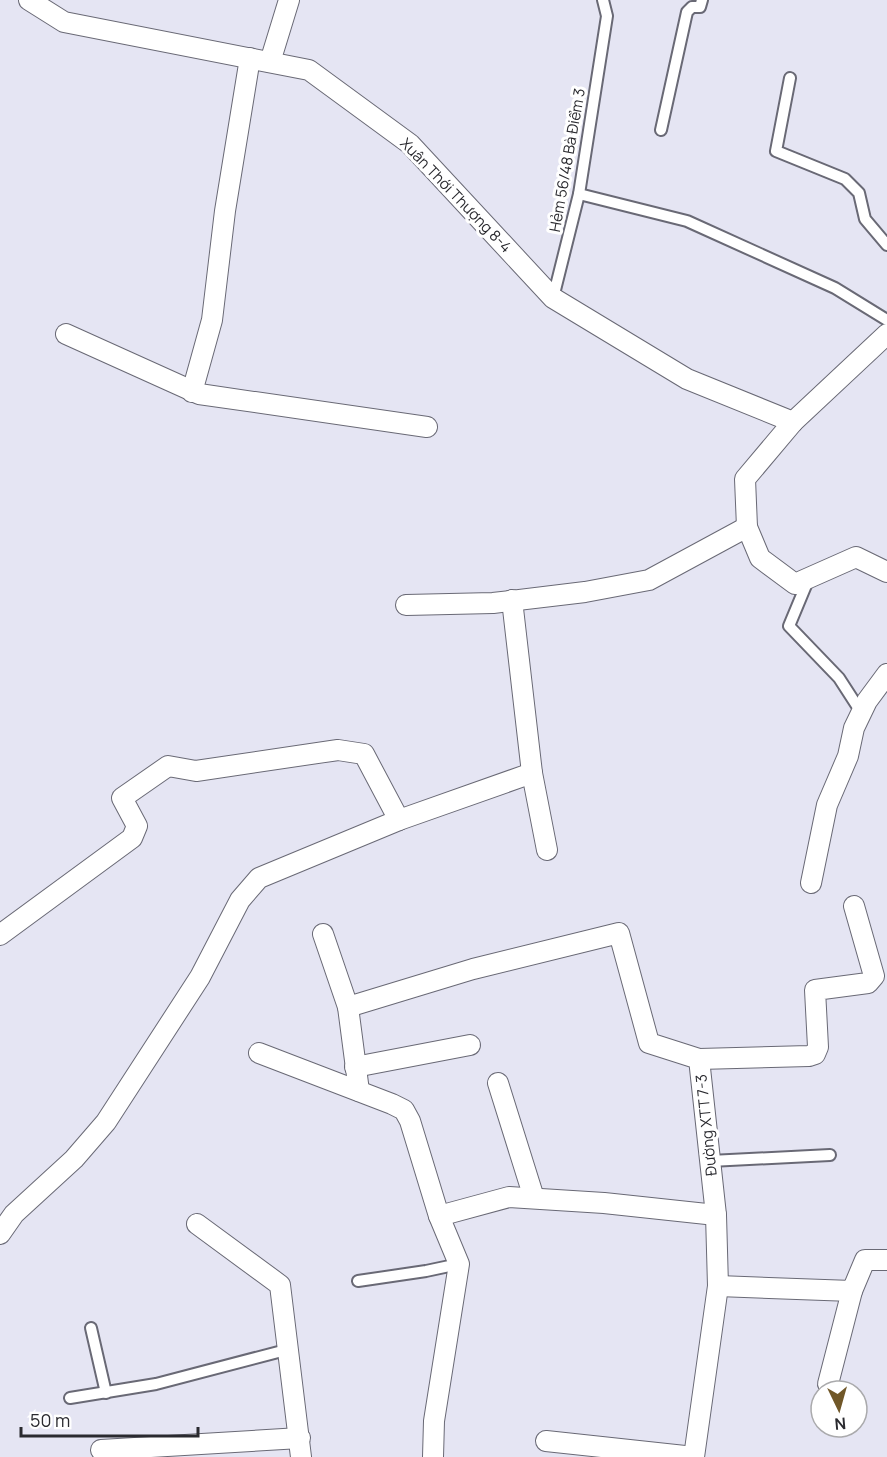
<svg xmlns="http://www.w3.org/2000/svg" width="887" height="1457" viewBox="0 0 887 1457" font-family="Manrope,sans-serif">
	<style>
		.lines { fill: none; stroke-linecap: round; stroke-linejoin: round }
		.service-casing { stroke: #696975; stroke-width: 14 }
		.minor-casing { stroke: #696975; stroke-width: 22 }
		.service { stroke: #fff; stroke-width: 10 }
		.minor { stroke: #fff; stroke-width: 20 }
		.labels { text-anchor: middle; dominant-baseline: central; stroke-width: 6; stroke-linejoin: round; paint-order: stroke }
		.street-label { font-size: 15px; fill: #2a2a2f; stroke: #fff }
	</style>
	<rect width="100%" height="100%" fill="#e5e5f3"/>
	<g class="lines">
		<defs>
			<g id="service">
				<polyline points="790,78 776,151 845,179 859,193 865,219 887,245"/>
				<polyline points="661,130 687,12 692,7 700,7 702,0"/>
				<polyline points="579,194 687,221 835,288 887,320"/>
				<polyline points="553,298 579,194 607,16 603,0"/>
				<polyline points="809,578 789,626 839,678 861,712"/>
				<polyline points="710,1161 830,1155"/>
				<polyline points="358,1281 426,1271 459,1264"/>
				<polyline points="91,1328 106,1393"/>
				<polyline points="70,1398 156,1384 286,1350"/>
			</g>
			<g id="minor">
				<polyline points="29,0 64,22 309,70 410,144 553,298 687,379 793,422"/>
				<polyline points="270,62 289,0"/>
				<polyline points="66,334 199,394 427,427"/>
				<polyline points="887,334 793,422 745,479 747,527 760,558 795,584 856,557 887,572"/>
				<polyline points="192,392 212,320 225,211 250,58"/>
				<polyline points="406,605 493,603 585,592 649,580 747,527"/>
				<polyline points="532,773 547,850"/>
				<polyline points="811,883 827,805 848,756 854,728 867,701 887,674"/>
				<polyline points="323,934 348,1007 359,1091"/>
				<polyline points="0,935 132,838 137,826 122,798 168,766 196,771 338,750 364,754 399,820"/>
				<polyline points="348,1007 473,969 619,933 649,1043 699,1059 716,1215 718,1286 694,1457"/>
				<polyline points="259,1053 392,1104 404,1110 410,1121 439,1216 459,1264 434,1421 433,1457"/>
				<polyline points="699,1059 809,1056 815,1054 818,1047 815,990 868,983 874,976 854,906"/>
				<polyline points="355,1067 470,1045"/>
				<polyline points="498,1083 534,1198"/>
				<polyline points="439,1216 509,1197 604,1203 716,1215"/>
				<polyline points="197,1224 280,1285 301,1457"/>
				<polyline points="0,1234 14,1214 74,1159 106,1122 200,977 240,900 259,878 399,820 532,773 512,600"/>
				<polyline points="718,1286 852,1291 865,1260 887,1260"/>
				<polyline points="828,1384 852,1291"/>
				<polyline points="546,1441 694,1457"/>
				<polyline points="101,1450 300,1438"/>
			</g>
		</defs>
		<use href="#service" class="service-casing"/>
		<use href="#minor" class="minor-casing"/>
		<use href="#service" class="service"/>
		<use href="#minor" class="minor"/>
	</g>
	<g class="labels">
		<g class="street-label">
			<text transform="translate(567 160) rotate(-80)">Hẻm 56/48 Bà Điểm 3</text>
			<text transform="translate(456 195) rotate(46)">Xuân Thới Thượng 8-4</text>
			<text transform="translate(706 1125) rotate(-96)">Đường XTT 7-3</text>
		</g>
	</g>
	<g transform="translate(839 1409) rotate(175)"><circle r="28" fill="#ffffff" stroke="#aaaaac" stroke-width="1.5"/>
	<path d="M0-4.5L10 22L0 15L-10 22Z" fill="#705728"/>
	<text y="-9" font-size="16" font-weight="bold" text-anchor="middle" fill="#2a2a2f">N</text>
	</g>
	<path d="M21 1427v9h177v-9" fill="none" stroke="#2a2a2f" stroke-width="3"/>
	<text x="30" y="1427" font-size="18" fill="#2a2a2f" stroke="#ffffff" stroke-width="4.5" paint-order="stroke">50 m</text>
</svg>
